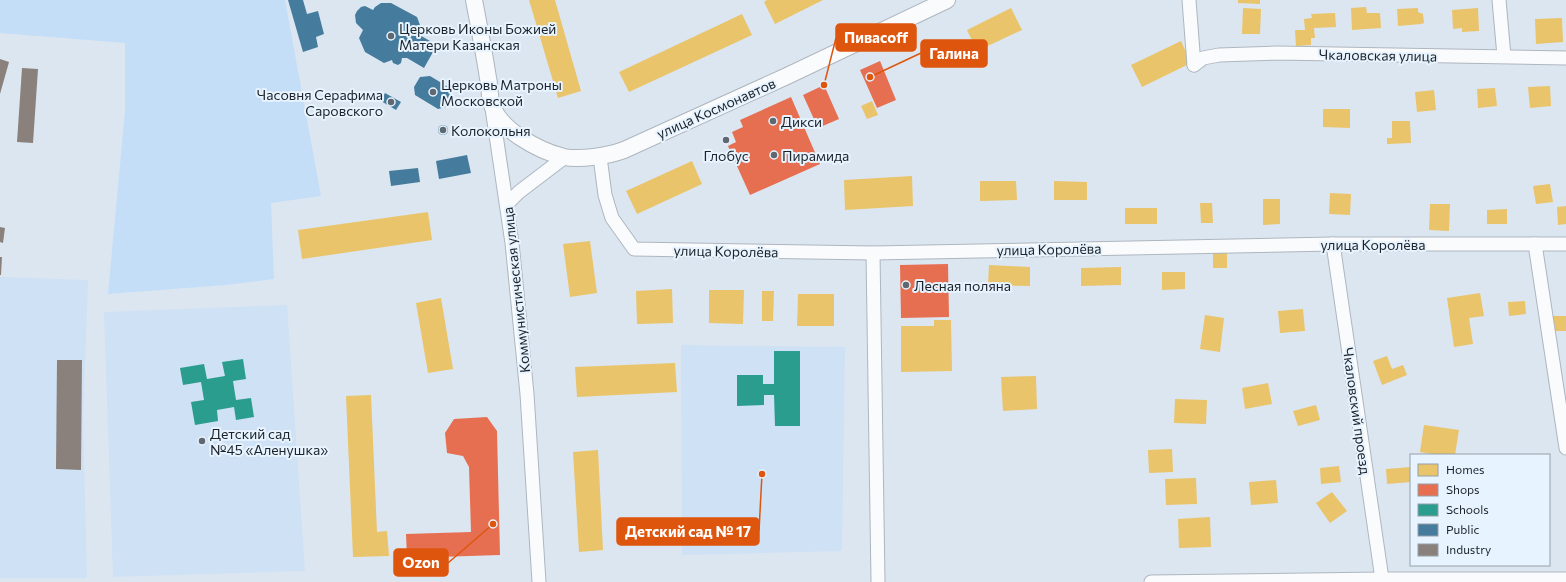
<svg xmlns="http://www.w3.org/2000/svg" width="1566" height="582" viewBox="0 0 1566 582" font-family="Commissioner,sans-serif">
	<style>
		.built { fill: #cfe1f4 }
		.green { fill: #c4def8 }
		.homes { fill: #e9c46a }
		.shops { fill: #e76f51 }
		.schools { fill: #2a9d8f }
		.public { fill: #457b9d }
		.industry { fill: #8a817c }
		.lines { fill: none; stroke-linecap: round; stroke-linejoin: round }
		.minor-casing { stroke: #aeb6be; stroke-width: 15 }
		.major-casing { stroke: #aeb6be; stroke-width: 18 }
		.minor { stroke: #fafbfd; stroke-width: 13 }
		.major { stroke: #fafbfd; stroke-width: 16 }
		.poi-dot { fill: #5f6770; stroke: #e7f3fe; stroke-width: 1.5 }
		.labels { text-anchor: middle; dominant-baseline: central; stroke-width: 4; stroke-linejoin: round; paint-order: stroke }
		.poi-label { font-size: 14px; fill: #1c232a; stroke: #e7f3fe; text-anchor: start }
		.street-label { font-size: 14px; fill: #1c232a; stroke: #e7f3fe }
		.leader { fill: none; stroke: #de560e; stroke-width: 1.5 }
		.callout-dot { fill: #de560e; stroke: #e7f3fe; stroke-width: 1.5 }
		.callout { fill: #de560e; stroke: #de560e; stroke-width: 1.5 }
		.callout-label { font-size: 15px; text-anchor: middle; font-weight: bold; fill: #fff }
	</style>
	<rect width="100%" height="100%" fill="#dce6f1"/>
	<g class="built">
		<polygon points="0,277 88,280 83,420 87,578 0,578"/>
		<polygon points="287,305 305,571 113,577 104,312"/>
		<polygon points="681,345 845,347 842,551 682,555"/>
	</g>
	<polygon class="green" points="0,0 285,0 321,196 271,203 274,279 226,285 108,294 125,111 125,43 0,33"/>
	<g class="homes">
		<polygon points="529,0 555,0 581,91 558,98"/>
		<polygon points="767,0 823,0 775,24 764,2"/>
		<polygon points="1238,0 1260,0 1260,4 1238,3"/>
		<polygon points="1366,7 1367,13 1380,13 1381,28 1352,30 1351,8"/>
		<polygon points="1011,8 1022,30 977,51 967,30"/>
		<polygon points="1243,8 1261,9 1260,34 1242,34"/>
		<polygon points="1418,8 1418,12 1423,14 1424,23 1421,24 1398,26 1397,9"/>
		<polygon points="1478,8 1479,31 1462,32 1462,28 1453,29 1452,10"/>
		<polygon points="1335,13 1336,27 1314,28 1315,38 1311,38 1311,45 1296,46 1295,30 1305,30 1304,19 1312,18 1311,14"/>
		<polygon points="742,14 752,35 629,92 619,72"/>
		<polygon points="1562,18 1563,42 1536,44 1535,19"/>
		<polygon points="1181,41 1191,63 1142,87 1131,65"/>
		<polygon points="1550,86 1551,106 1530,108 1528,87"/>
		<polygon points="1495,88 1497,106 1478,108 1477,89"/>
		<polygon points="1434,90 1436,110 1417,112 1415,92"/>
		<polygon points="872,101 878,115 867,119 861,106"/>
		<polygon points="1323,109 1350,109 1350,128 1323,127"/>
		<polygon points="1392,121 1410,121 1411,143 1387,144 1387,138 1392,138"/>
		<polygon points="692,161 702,184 637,214 626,191"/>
		<polygon points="912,176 913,206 845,210 844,180"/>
		<polygon points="980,181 1016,181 1017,200 980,201"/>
		<polygon points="1054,181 1087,182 1087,200 1054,200"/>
		<polygon points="1550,184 1553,202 1536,204 1533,186"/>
		<polygon points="1330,193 1351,194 1350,215 1329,214"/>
		<polygon points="1263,199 1280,199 1280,224 1263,225"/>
		<polygon points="1200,203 1212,203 1213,223 1201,223"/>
		<polygon points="1430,204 1450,204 1449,231 1429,230"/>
		<polygon points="1566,206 1566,224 1558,225 1557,207"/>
		<rect x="1125" y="208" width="32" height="16"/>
		<polygon points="1507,209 1507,224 1487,224 1487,210"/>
		<polygon points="428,212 432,240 302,259 298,230"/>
		<polygon points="590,241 597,293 570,297 563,244"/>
		<rect x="1213" y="252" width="14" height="16"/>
		<polygon points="989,265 1030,267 1030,286 988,285"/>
		<polygon points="1121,267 1121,285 1081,286 1081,268"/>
		<polygon points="1162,272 1185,272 1185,289 1162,290"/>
		<polygon points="672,289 673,323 637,324 636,291"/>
		<polygon points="709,290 744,290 743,324 709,323"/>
		<polygon points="762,291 774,291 773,321 762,321"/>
		<polygon points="1480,293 1484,316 1469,318 1473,344 1454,347 1447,298"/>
		<polygon points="798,294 834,294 834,326 797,326"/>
		<polygon points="441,298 453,369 428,373 416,303"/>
		<polygon points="1525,301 1526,314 1509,316 1508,302"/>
		<polygon points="1303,309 1305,331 1280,333 1278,311"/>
		<polygon points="1205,315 1224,318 1220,352 1200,349"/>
		<polygon points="1551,316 1566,316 1566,331 1552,331"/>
		<polygon points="934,320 951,320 952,371 901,372 901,326 934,326"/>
		<polygon points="1387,356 1392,369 1403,365 1407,375 1382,385 1373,361"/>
		<polygon points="675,363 677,392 577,397 575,367"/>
		<polygon points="1036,376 1037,409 1003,411 1001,377"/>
		<polygon points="1268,383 1272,404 1245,409 1242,388"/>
		<polygon points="371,395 377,532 387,531 389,556 353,557 346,396"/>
		<polygon points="1175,399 1207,400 1206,424 1174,423"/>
		<polygon points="1316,405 1320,420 1298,426 1293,411"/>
		<polygon points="1424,425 1459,430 1455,455 1438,455 1420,452"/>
		<polygon points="1172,449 1173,472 1149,473 1148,450"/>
		<polygon points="598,450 603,550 579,552 573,452"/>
		<polygon points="1339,466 1341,482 1321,484 1320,468"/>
		<polygon points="1411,467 1411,482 1387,484 1386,469"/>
		<polygon points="1196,478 1197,504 1166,505 1165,479"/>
		<polygon points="1276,480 1278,503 1251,505 1249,482"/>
		<polygon points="1332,492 1347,511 1330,523 1316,503"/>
		<polygon points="1210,517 1211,547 1179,548 1178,519"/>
	</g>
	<g class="shops">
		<polygon points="880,61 896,100 877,108 860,70"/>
		<polygon points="824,85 839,119 818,128 803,95"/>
		<polygon points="791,97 820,164 750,195 728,146 736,142 732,132 743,127 740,120"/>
		<polygon points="948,264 949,317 901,318 900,265"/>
		<polygon points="487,417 497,431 500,555 407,558 406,534 471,532 469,467 463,456 447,453 445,433 454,419"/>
	</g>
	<g class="schools">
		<polygon points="774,351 800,351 800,426 775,426 774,395 764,395 764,405 737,406 737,375 763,375 763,384 774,384"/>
		<polygon points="243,359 246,379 233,381 236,400 251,398 254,417 236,420 234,407 217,410 218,421 195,425 191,402 204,400 201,382 183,385 180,368 204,364 207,379 225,376 222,362"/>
	</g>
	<g class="public">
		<polygon points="288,0 303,0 307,14 318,11 324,34 316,37 318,47 303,52"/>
		<polygon points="381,3 391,3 417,17 420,25 416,33 437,45 424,68 407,58 402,58 401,63 398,65 393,63 392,60 384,63 365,52 359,38 363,30 356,23 355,15 357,11 361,7 365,6 373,10 375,7"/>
		<polygon points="430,76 450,88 452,97 446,107 438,109 415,95 414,87 420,77"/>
		<polygon points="385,93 401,102 396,110 381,101"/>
		<circle cx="443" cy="130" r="5"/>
		<polygon points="467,155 471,173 439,179 436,161"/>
		<polygon points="418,168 420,182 391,186 389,171"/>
	</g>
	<g class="industry">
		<polygon points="0,59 9,62 0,94"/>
		<polygon points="22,68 38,69 33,143 17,142"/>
		<polygon points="0,227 5,228 3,243 0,242"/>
		<polygon points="0,257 2,257 1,275 0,275"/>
		<polygon points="57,360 82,360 81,470 56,469"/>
	</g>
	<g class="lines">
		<defs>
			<g id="minor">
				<polyline points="1189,0 1194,65"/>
				<polyline points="1499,0 1504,56"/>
				<polyline points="1194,65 1203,58 1219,55 1277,53 1566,58"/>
				<polyline points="492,108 512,243 527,394 539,582"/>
				<polyline points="600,157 605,195 612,218 634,249 873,253 1333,244 1566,244"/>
				<polyline points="507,204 519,192 565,157"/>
				<polyline points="1333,244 1382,579"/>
				<polyline points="1535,244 1566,448"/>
				<polyline points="873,253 878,582"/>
				<polyline points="1151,582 1382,579 1566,579"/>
			</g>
			<path id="major" d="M474,0C479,26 484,52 488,78C490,86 489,97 492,105C500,130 539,151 564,157C580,160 608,156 624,150L787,76L947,0"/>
		</defs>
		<use href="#minor" class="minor-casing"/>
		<use href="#major" class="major-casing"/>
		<use href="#minor" class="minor"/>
		<use href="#major" class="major"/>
	</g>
	<g class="poi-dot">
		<circle cx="391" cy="36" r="4"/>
		<circle cx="433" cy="92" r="4"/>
		<circle cx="391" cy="102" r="4"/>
		<circle cx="773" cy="121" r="4"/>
		<circle cx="443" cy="130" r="4"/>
		<circle cx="726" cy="140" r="4"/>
		<circle cx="774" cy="155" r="4"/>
		<circle cx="906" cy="285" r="4"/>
		<circle cx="202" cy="441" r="4"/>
	</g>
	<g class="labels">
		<g class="poi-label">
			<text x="399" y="28">Церковь Иконы Божией<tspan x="399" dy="16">Матери Казанская</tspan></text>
			<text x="441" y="84">Церковь Матроны<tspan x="441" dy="16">Московской</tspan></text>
			<text x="383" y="94" text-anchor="end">Часовня Серафима<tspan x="383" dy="16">Саровского</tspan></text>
			<text x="781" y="121">Дикси</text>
			<text x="451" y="130">Колокольня</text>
			<text x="726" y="155" text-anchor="middle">Глобус</text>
			<text x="782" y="155">Пирамида</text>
			<text x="914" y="285">Лесная поляна</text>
			<text x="210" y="433">Детский сад<tspan x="210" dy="16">№45 «Аленушка»</tspan></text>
		</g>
		<g class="street-label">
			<text transform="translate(1378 55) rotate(1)">Чкаловская улица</text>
			<text transform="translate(716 108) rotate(-24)">улица Космонавтов</text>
			<text x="1373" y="244">улица Королёва</text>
			<text transform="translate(1049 249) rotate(-1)">улица Королёва</text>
			<text transform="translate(726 251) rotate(1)">улица Королёва</text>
			<text transform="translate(516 290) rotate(-96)">Коммунистическая улица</text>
			<text transform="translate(1357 411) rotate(82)">Чкаловский проезд</text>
		</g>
	</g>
	<path class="leader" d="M824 85L836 38M870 77L921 53M762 474L759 531M493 524L448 563"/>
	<g class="callout-dot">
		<circle cx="824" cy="85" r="4"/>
		<circle cx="870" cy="77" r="4"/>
		<circle cx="762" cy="474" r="4"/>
		<circle cx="493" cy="524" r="4"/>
	</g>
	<g class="callout">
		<rect x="836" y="24" width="80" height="27" rx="4"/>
		<rect x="921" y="40" width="66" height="27" rx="4"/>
		<rect x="617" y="518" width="142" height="27" rx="4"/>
		<rect x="394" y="549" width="54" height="27" rx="4"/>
	</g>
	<g class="callout-label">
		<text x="876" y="43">Пивасоff</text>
		<text x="954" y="59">Галина</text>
		<text x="688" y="537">Детский сад № 17</text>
		<text x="421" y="568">Ozon</text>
	</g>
	<rect x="1410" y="454" width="140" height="112" fill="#e7f3fe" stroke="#96a0a9"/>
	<rect x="1418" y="464" width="20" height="12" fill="#e9c46a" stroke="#96a0a9"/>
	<text x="1446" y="474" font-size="12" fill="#1c232a">Homes</text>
	<rect x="1418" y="484" width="20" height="12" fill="#e76f51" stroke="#96a0a9"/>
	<text x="1446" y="494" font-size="12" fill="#1c232a">Shops</text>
	<rect x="1418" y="504" width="20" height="12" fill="#2a9d8f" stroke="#96a0a9"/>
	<text x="1446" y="514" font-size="12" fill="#1c232a">Schools</text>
	<rect x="1418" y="524" width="20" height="12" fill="#457b9d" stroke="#96a0a9"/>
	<text x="1446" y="534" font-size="12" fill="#1c232a">Public</text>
	<rect x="1418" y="544" width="20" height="12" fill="#8a817c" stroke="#96a0a9"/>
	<text x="1446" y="554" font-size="12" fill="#1c232a">Industry</text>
</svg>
